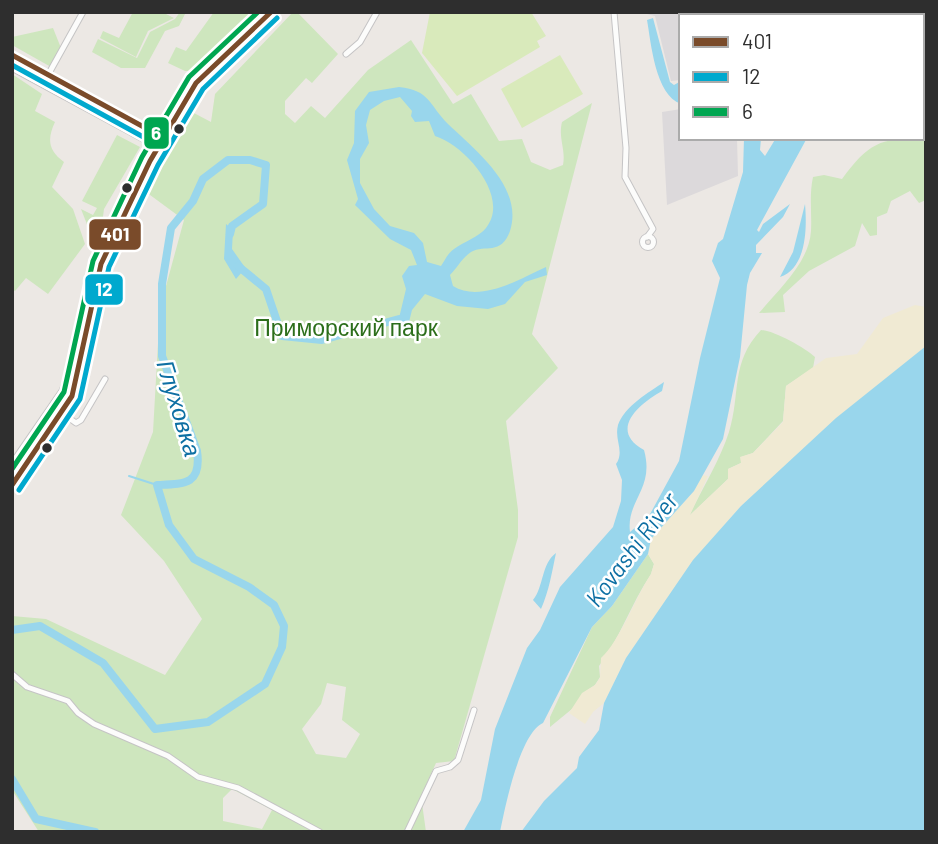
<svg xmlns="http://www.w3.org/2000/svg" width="938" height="844" viewBox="0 0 938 844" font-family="Barlow,sans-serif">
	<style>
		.industrial { fill: #dcd9db }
		.green { fill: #cee6be; fill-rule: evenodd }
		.sand { fill: #f0ead3 }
		.pitch { fill: #d9eabb }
		.water { fill: #99d6ec; fill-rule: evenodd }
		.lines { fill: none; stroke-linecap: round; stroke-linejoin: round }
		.stream { stroke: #99d6ec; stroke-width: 2 }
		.river { stroke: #99d6ec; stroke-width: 8 }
		.street-casing { stroke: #c5c4c5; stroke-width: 7 }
		.secondary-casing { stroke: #c5c4c5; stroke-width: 9 }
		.street { stroke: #fcfcfb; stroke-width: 5 }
		.secondary { stroke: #fcfcfb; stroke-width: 7 }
		.bus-1-casing { stroke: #fff; stroke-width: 10 }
		.bus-2-casing { stroke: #fff; stroke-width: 10 }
		.bus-3-casing { stroke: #fff; stroke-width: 10 }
		.bus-1 { stroke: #7a4b2a; stroke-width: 5 }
		.bus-2 { stroke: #00a9ce; stroke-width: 5 }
		.bus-3 { stroke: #00a651; stroke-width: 5 }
		.bus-dot { fill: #2e2e2e; stroke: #fff; stroke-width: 2.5 }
		.labels { text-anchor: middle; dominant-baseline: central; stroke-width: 5; stroke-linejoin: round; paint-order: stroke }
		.park-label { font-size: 23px; fill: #2c6e1b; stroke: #fff }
		.water-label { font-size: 24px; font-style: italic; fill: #0d6fa3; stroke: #fff }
		.line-badge { stroke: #fff; stroke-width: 2.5 }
		.badge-label { font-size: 19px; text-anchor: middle; font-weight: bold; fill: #fff }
	</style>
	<rect width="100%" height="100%" fill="#ece8e4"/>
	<g class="industrial">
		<polygon points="639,12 802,12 801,16 681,16 681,80 671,81 655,16"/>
		<polygon points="681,109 681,138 737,138 738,176 667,205 662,112"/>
	</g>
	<g class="green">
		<polygon points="133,12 162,12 174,18 148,31 136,57 100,38 103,31 119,38"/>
		<polygon points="180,12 186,12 179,26 165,31 145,68 121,68 92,52 98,39 137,58 150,32 175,19"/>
		<polygon points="214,12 259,12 208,53 193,71 185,71 168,63 176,47 186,51"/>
		<path d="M293,12H297L338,54L312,83L306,78L285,101V114L295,123L311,106L325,118L368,70L411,40L453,104L471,94L499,141L522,139L531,162L550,170L563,165C566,149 558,139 562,122L592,103L532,334L558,368L506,421L518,510V537L454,761L436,763L421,796L426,832H39L12,790V616L46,619L165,675L202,619L164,561L121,515L153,432L160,308L184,220L146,192L192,112L211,122L215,94ZM327,683L346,687L342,720L360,734L346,758L316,754L302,729L321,704ZM232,789L272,810L262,829L223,821V798Z"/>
		<polygon points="855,12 926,12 926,91 922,95 922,16 856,16"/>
		<polygon points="53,28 61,48 51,67 12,45 12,37"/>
		<path d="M12,74L42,94L35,111L55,122C47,139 48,150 64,162L52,187L73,209L85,244L48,294L26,278L15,291L12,289Z"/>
		<path d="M926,102V200L919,203L910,191L891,201L887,213L877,217V235L870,236L862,223L855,246L809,271L783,295L785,312L759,313C778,290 809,263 811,231C812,212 809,196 813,177L824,175L842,179C868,144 879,138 922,138V106Z"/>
		<polygon points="117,135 140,147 104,209 102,224 94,232 90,232 81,209 93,215 97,208 82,201"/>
		<path d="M761,330C775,331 805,348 815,357L813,368L786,386L783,421L753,453L741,457V463L728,469V479L689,516C702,489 720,460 729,432C741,393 730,363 761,330Z"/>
		<path d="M648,554L654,564L651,574C631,604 620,638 599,666L600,677L595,685L582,694L578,704L550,727V717L592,627L612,606Z"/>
	</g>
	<path class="sand" d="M915,305L926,307V346L741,506L693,561L626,658L604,703L593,712L585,724L569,713L582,693L595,685L600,678L601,658C620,641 635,598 651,574L654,564L648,554L651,539L694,491L702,475L708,476L690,515L728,479V469L741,463L740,457L753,453L783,422L786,386L826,358L857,354L883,318Z"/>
	<g class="pitch">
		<polygon points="430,12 531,12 546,36 537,41 540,47 457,96 422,53"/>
		<polygon points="560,55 583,94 522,128 501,89"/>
	</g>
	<g class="water">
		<path d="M653,18L670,82L674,85L681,81V104C655,95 651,42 647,20Z"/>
		<path d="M399,87C430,90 429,105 448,124C475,150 524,187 510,231C501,256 485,244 471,252C461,259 458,267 450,275L453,286C480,303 520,279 546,267L547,275L525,282L505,304L488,309L457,306L425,294L412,310L407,330L394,339L406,289L402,276L409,266L417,265L411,250L390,239L355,205L358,199L347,160L354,143L355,111L369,92ZM400,97L412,111L411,116L415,122L429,121L435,136C465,145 511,197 486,228C479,237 463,242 454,249C448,253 445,260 441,266L427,262L423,243L414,233L390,226L374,209L360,183V159L369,143L366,125L370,110L384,101Z"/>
		<path d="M744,138H761L760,150L765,156L776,138H807L757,230L759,232L763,224L790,204L783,217L756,245V253H762L750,273L747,285L740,357L723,439L694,491L651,539L648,554L612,606L592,627L543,723C520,733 505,807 500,832H463L481,800L495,729L527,648L540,630L560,587L613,527L621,501L622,480L616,464C625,451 614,440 618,425C624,407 649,392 664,382L662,391C639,404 608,430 644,450C655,489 626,500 630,532L649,516L679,461L700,358L720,278L712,261L718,243L723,239L743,172Z"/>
		<path d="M805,204C807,227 807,268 780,277L793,252Z"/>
		<polygon points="226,224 233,230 232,249 251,276 242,272 236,279 224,259"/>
		<polygon points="926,346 926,832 521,832 544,801 577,768 579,757 599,730 604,703 626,658 693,560 741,506 836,418"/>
		<path d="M556,553C552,572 549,591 541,609L533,600C544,586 541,564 556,553Z"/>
	</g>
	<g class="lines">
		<polyline class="stream" points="129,476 157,485"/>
		<g class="river">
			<polyline points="238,266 266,289 282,336 322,340 399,319"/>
			<path d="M12,630L40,626L103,663L155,729L208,722L265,684L282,647L284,626L274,605L249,587L194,559L169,525L157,485C184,484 202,485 197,451L162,356V284L171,228L193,201L203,179L228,160H250L266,165L263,204L232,226L230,234"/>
			<polyline points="12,779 36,819 95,832"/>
		</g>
		<defs>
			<g id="street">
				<polyline points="614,12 626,148 625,177 653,229 647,237"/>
				<polyline points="346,54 360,42 377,12"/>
				<polyline points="48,75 83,12"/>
				<circle cx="648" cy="242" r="5.5"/>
				<polyline points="62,413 76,423 81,420 105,379"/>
				<polyline points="12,674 27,687 68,701 78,713 94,724 168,756 198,777 238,788 320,832"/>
				<polyline points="407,832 436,771 450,767 458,760 474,710"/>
			</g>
			<g id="secondary">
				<polyline points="12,55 162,137"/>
				<polyline points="12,67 158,146"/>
				<polyline points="12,465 63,391 80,349"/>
				<polyline points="12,485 72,396 101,264 150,161 196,83 271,12"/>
			</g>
		</defs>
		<use href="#street" class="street-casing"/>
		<use href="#secondary" class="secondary-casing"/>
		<use href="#street" class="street"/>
		<use href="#secondary" class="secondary"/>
		<defs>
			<g id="bus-1">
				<polyline points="12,55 162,137"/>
				<polyline points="12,485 72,396 101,264 150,161 196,83 271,12"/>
			</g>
			<g id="bus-2">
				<polyline points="12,65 158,145"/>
				<polyline points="19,490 80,399 109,267 158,165 203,89 277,18"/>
			</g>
			<polyline id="bus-3" points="12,469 64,392 93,261 142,157 189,77 258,12"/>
		</defs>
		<use href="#bus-1" class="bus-1-casing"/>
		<use href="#bus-2" class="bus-2-casing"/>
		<use href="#bus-3" class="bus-3-casing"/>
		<use href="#bus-1" class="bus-1"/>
		<use href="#bus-2" class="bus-2"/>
		<use href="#bus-3" class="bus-3"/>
	</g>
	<g class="bus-dot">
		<circle cx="179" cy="129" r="6"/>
		<circle cx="127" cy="188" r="6"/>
		<circle cx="47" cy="448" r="6"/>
	</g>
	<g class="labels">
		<g class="park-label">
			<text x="346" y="327">Приморский парк</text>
		</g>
		<g class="water-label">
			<text transform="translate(180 408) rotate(73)">Глуховка</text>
			<text transform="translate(631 549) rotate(-53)">Kovashi River</text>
		</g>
	</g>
	<g class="line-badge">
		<rect x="143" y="116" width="27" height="34" rx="7" fill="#00a651"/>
		<rect x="88" y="218" width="54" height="33" rx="7" fill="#7a4b2a"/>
		<rect x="84" y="273" width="40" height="33" rx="7" fill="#00a9ce"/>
	</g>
	<g class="badge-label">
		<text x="156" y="140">6</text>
		<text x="115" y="241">401</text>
		<text x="104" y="296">12</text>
	</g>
	<rect width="938" height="844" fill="none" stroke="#2e2e2e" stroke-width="28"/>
	<rect x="679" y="14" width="245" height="126" fill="#ffffff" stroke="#ababab" stroke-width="2"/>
	<rect x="693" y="37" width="35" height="10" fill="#7a4b2a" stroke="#ababab" stroke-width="2"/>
	<text x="742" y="49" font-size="21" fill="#2e2e2e">401</text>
	<rect x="693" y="72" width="35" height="10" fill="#00a9ce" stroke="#ababab" stroke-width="2"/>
	<text x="742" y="84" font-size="21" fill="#2e2e2e">12</text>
	<rect x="693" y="107" width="35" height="10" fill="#00a651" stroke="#ababab" stroke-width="2"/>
	<text x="742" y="119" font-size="21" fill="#2e2e2e">6</text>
</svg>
